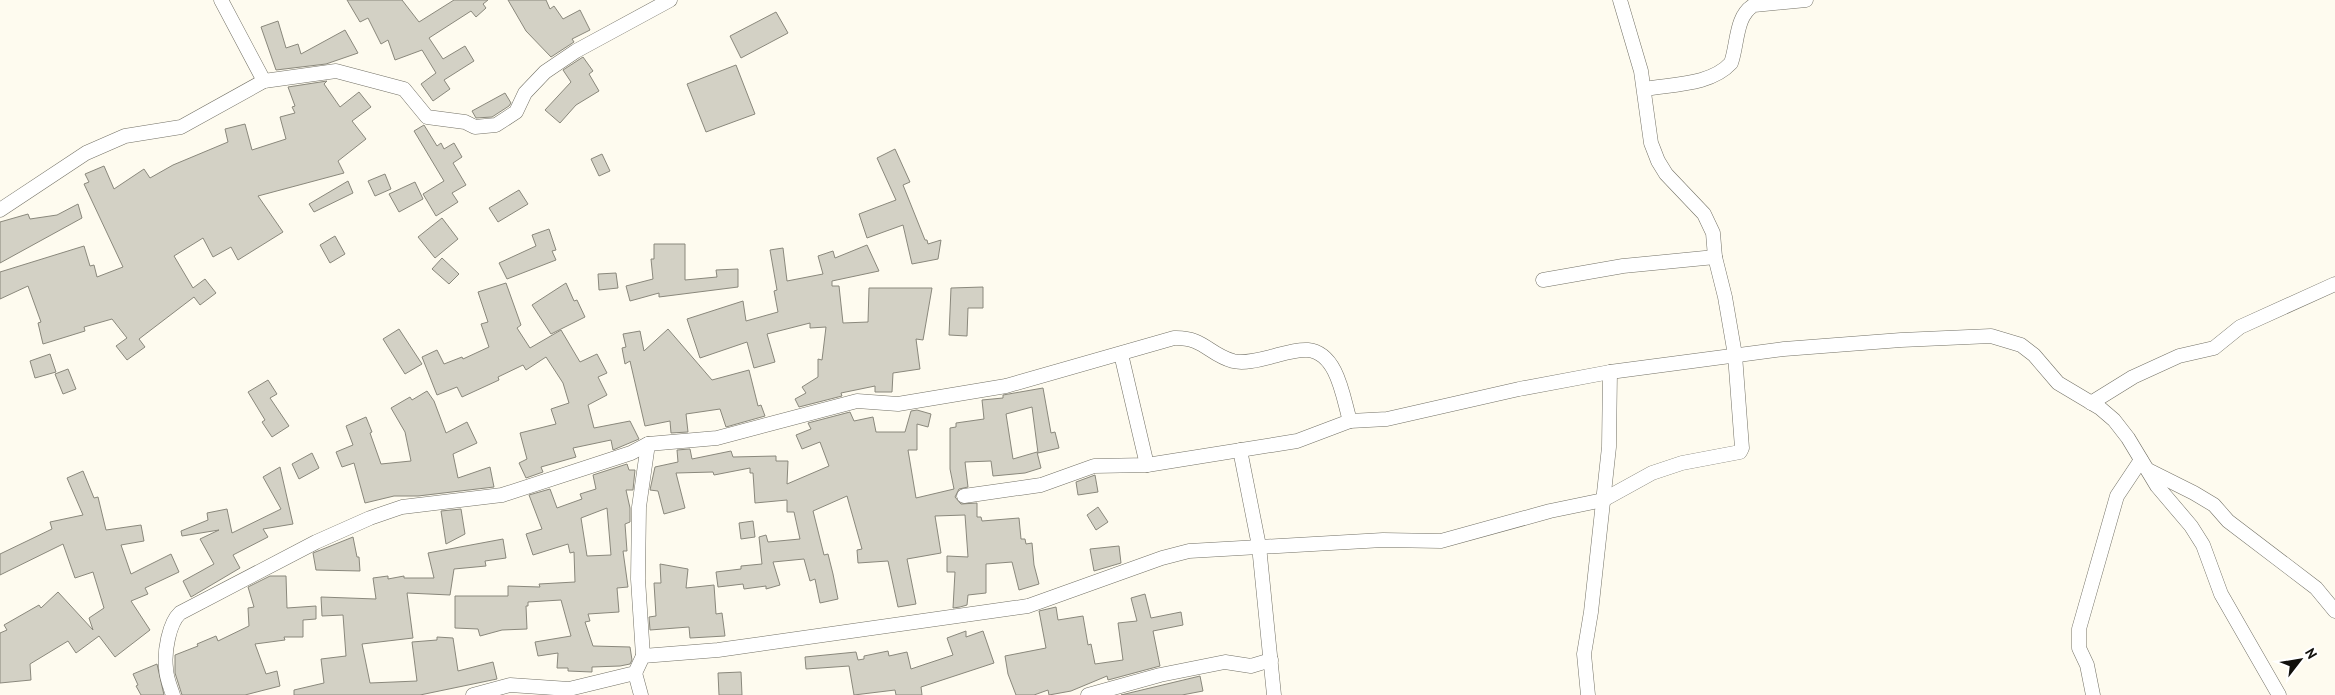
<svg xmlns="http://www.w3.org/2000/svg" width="2335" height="695" viewBox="0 0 2335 695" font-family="'PT Sans',sans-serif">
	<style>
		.building { fill: #d3d1c5; stroke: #8a887c; fill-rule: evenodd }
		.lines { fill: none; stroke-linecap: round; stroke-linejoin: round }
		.minor-casing { stroke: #737166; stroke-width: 15 }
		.minor { stroke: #fff; stroke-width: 14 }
	</style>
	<rect width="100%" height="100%" fill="#fefbef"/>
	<g class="building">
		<polygon points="347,0 402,0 419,22 454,0 488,0 483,4 486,8 476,17 471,11 429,38 443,59 465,46 474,61 444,80 450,89 433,101 421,84 436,73 422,50 395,60 388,40 381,44 368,18 360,22"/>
		<polygon points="508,0 546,0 550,9 554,6 563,19 580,10 590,30 572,39 574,42 551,57 526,31"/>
		<polygon points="776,12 788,33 741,58 730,36"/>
		<polygon points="278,21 286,48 298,44 301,54 345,30 358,53 326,64 276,70 261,27"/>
		<polygon points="583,57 593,71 589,74 599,91 576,105 560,123 545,110 571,82 563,70"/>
		<polygon points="736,65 755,114 706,132 687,84"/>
		<polygon points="327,81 324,84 340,107 359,92 371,107 352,121 366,139 338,161 344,173 258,196 283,232 238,260 231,247 213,257 203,238 174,256 193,288 205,279 216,293 200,305 194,297 139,339 145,347 127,360 116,346 127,338 112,319 84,327 85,331 43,344 38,323 41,322 28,286 0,299 0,272 84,246 90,266 94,265 97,277 123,267 84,184 89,182 85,174 104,166 114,189 144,169 150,178 173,165 228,142 225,129 245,124 252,150 286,139 280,117 295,113 292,107 295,106 288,87"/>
		<polygon points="505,93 511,103 509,106 492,117 476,118 472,111"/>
		<polygon points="424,125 437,146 441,143 444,149 454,143 462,157 453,163 466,185 452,193 458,202 436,216 423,194 444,181 414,131"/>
		<polygon points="895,149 910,182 903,185 925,240 927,240 928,244 941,240 938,259 912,264 903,225 867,238 859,214 896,200 877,158"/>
		<polygon points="602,154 610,171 599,176 591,159"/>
		<polygon points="385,174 391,189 375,196 368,181"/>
		<polygon points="348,181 353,193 314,212 309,204"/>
		<polygon points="415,182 423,199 399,212 389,194"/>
		<polygon points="519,190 528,204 498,222 489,208"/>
		<polygon points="78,204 82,218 0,263 0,222 28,214 30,219 57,215"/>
		<polygon points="442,218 458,239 435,258 418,237"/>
		<polygon points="549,229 556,250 552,251 556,260 507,279 499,263 536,246 532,235"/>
		<polygon points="335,236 345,254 330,263 320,245"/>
		<polygon points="654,244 685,244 685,280 717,277 716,270 738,269 738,287 659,297 659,293 630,301 626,286 653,279 651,259 654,259"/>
		<polygon points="867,245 879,271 832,281 832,286 839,286 843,323 868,322 869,288 932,288 923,340 916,339 920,369 893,373 892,392 875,392 875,386 841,393 842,396 799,407 795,399 806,393 802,387 818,377 818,359 822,360 826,327 810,328 810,323 767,334 775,362 754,368 747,342 700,358 687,319 743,301 746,321 778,312 774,291 777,290 770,250 783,248 787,281 823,274 818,256 833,251 835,258"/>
		<polygon points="442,258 459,274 449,284 432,269"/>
		<polygon points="616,273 618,288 599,290 598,274"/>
		<polygon points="506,283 521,325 517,328 530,348 561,330 580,362 597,354 607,373 598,377 607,395 588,405 594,428 630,421 639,439 613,450 611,440 573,448 576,457 541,467 543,472 526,478 519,463 527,459 520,433 556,424 551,409 569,403 563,383 546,357 526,370 523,365 498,377 499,380 462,397 457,387 437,395 422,357 437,350 444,364 462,357 463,359 489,347 481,324 488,322 478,292"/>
		<polygon points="566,283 574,301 577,300 585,317 551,334 532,305"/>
		<polygon points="983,287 983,308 968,308 967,336 949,335 951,288"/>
		<polygon points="399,329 422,364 405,374 383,339"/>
		<polygon points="668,329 712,380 749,370 758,406 761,405 765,416 726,427 720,409 686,414 688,432 671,433 670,421 645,426 630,361 625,364 622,348 626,347 623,334 640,331 644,351"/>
		<polygon points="50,354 56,372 35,378 30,361"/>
		<polygon points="68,369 76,389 63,394 55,374"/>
		<polygon points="268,380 277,394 270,398 289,426 272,437 262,422 265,420 248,392"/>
		<polygon points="1043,388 1051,433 1055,432 1059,448 1038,453 1032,407 1006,414 1013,459 1037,452 1041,468 1025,473 993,476 991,461 965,462 968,487 959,489 955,497 961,504 977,503 977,517 981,517 982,521 1019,518 1021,539 1025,539 1026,544 1032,543 1034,565 1039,584 1019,590 1012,562 986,564 986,593 968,595 967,605 960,607 953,608 955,572 947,572 947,556 968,557 965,515 935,516 941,553 907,559 916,604 898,607 888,561 858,563 857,550 862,549 847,496 813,511 824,555 828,554 833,574 838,599 820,603 815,579 810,581 804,559 773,562 780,585 766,589 766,586 744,589 743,584 718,587 716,572 741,569 741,566 762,564 759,537 766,535 768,542 800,539 794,512 787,512 787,500 755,503 753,473 750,473 750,468 714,475 713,472 676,473 685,508 664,514 658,491 650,490 655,467 678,462 677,450 689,449 690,449 692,459 731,451 733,457 776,456 776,461 788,461 787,484 829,466 820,442 802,449 796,435 811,429 808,423 850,412 854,421 873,417 876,432 905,432 911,411 917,410 931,414 928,427 917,424 917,450 908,450 916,498 954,489 950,469 950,428 956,427 956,423 984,419 982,400 1003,398 1003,395"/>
		<polygon points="427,391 434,401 446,433 467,422 477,443 453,454 458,478 490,467 494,487 418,496 394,496 365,503 354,463 342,467 336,452 353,445 346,426 366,417 372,432 370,433 381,464 411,461 405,432 391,408 410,397 412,400"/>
		<polygon points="312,453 319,468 299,479 292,464"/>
		<path d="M627,464L629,470H635L633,490H626L630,508V522L625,524L627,551H623L628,587L617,588L619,612L588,614L590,621L585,622L593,646L630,647L632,660L630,664L620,666L592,667V672L568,671V668H557L558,653L538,656L535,642L571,636L561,600L528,602V606H526L527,629L502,630L480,636L478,629L455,628V596H508V586L540,587L539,584L575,582L574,552L570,553L568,544L533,555L526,534L542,529L529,495L550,489L557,508L582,499L580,494L596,489L593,475ZM607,508L611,555L587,556L581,518Z"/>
		<polygon points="280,467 293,524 263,529 268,537 233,555 240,568 191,597 183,581 214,564 200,539 219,530 182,536 181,531 208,520 207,513 227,509 232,533 281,509 263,477"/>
		<polygon points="83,471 94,498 98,497 106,530 141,525 144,541 121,545 131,574 171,554 179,572 145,588 148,594 131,601 150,630 115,657 99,636 76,653 68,641 30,664 31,680 0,683 0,633 7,630 4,625 39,605 41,608 58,592 93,630 89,618 104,608 93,572 75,578 63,544 0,575 0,554 52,529 50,522 83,515 67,478"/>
		<polygon points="1095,475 1098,492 1078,495 1076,482"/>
		<polygon points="1098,507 1108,522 1096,530 1087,515"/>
		<polygon points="461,509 465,534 446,544 441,511"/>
		<polygon points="753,521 755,537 741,539 739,523"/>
		<polygon points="353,537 357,557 359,557 360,571 316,570 313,553"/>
		<polygon points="503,539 506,558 485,561 486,566 454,569 450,595 407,593 413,638 362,644 370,683 417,681 412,642 437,640 437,637 453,638 458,671 493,662 497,679 420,695 294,695 294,690 324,683 321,659 346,656 343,615 322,616 321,597 376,599 373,578 388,576 388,579 404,576 404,578 434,578 428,553"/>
		<polygon points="1119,546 1121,563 1094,571 1090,549"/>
		<polygon points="660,564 688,569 686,588 714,585 716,614 722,613 725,636 690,638 689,627 650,630 649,617 656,616 654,583 661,583"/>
		<polygon points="270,576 286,576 287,608 316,606 316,619 303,620 303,637 284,637 285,640 255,644 266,674 277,671 280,686 245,695 182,695 175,673 175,655 198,646 197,644 216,636 218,641 249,626 248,608 254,607 248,587"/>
		<polygon points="1145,594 1151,618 1181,612 1183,625 1153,631 1160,666 1108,680 1107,676 1071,691 1049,695 1048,690 1034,695 1016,695 1008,674 1005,656 1046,648 1039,611 1056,607 1058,620 1083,616 1088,645 1091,644 1095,664 1123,660 1118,623 1137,621 1131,598"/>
		<polygon points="966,631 966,637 983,631 994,663 921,687 922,695 896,695 895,690 854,695 849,666 806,669 805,657 856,652 858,660 864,659 864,656 888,651 889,656 907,652 911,669 953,655 947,638"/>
		<polygon points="157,664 164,695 141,695 136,686 138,685 133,674"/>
		<polygon points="741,672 742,695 719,695 718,673"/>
		<polygon points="1200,676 1203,691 1182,695 1121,695"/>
	</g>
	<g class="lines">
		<defs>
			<g id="minor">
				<polyline points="221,0 264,81"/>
				<path d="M1645,89C1673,84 1711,85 1731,63C1738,44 1735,16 1754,5L1806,0"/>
				<polyline points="0,210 86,153 125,136 181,127 264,81 336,71 404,89 427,117 465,122 475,127 496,125 516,112 525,93 545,72 576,51 670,0"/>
				<polyline points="1543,280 1623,266 1715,257"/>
				<polyline points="1121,354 1147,465"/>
				<polyline points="2091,403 2133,377 2179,356 2214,348 2240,327 2335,284"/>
				<polyline points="1240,450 1259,546 1274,695"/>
				<polyline points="2148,470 2194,493 2214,505 2228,521 2316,588 2335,611"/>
				<polyline points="964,496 1041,485 1094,466 1147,465 1297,441 1350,421 1387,419 1519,389 1610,372 1784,349 1901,340 1991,336 2021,345 2034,355 2058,383 2100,408 2114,420 2128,438 2157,486 2191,526 2203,545 2221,594 2279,695"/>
				<polyline points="643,656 638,579 639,507 648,444"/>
				<polyline points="635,673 641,695"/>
				<path d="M173,695C170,686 166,677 166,668C164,652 169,623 180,613L316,542L370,518L402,507L502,495L631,453L648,444L717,438L857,401L898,404L1006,386L1174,338C1204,337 1208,354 1233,361C1245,364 1262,359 1274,356C1285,353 1297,349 1308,350C1338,353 1343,398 1350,421"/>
				<polyline points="473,695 510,685 569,689 635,673 643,656 718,650 1028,606 1162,558 1189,551 1383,540 1441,541 1550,511 1603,500 1652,473 1682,463 1740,452 1742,448 1735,355 1725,297 1715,257 1713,233 1704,214 1666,174 1658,161 1651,143 1641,71 1620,0"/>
				<polyline points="1088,695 1160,675 1225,662 1251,666 1271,660"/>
				<polyline points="1588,695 1584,654 1591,612 1609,447 1610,372"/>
				<polyline points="2093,695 2087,665 2079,648 2079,629 2117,496 2141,460"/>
			</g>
		</defs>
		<use href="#minor" class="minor-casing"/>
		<use href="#minor" class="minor"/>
	</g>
	<g transform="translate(2300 660) rotate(59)" stroke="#ffffff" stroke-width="4" paint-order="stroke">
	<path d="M0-4L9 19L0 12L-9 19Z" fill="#11100c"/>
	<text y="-8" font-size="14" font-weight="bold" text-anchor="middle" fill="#11100c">N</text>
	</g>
</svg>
